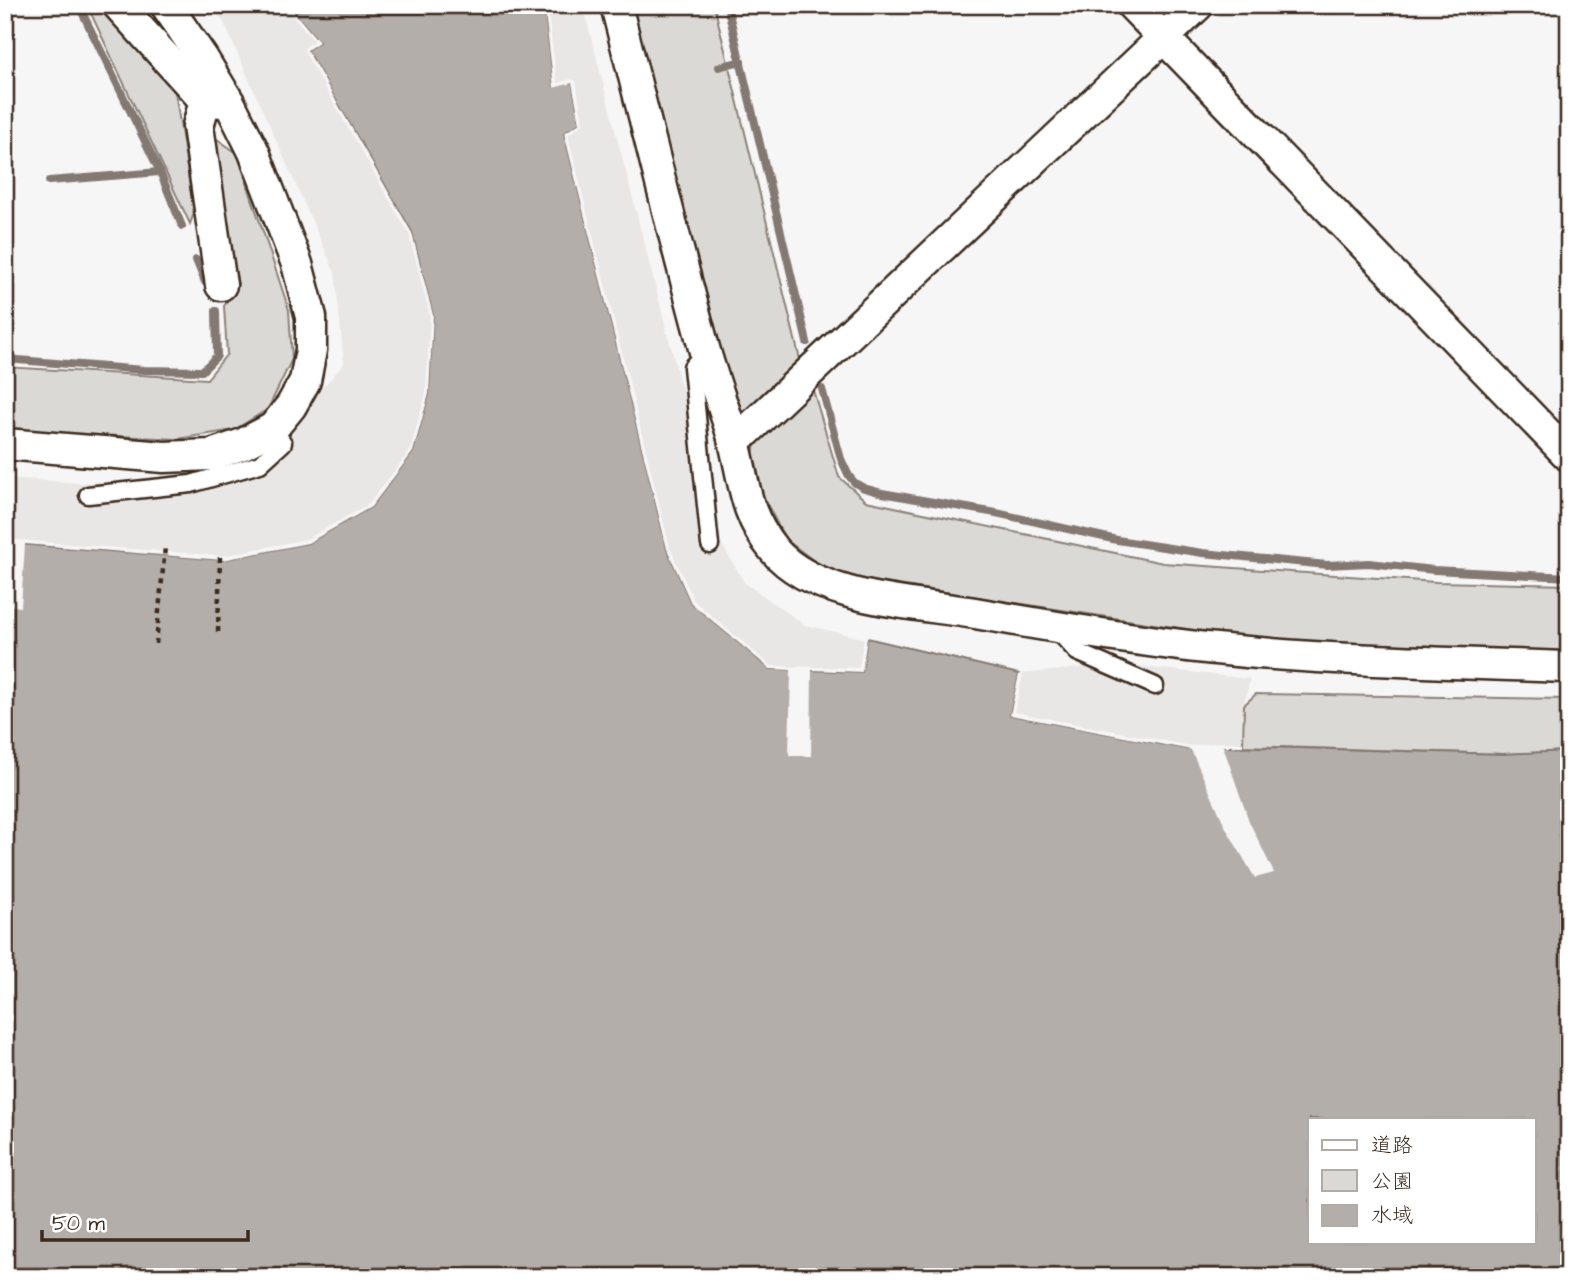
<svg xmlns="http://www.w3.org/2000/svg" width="1574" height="1282" viewBox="0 0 1574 1282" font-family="'Architects Daughter','Klee One',sans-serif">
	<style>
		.built { fill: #e9e7e6 }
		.green { fill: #dbd9d6; stroke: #8b827a; stroke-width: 2 }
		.water { fill: #b4aeaa; stroke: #847972; stroke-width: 2; fill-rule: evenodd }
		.pier { fill: #f7f6f6 }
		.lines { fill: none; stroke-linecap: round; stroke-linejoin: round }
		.stream { stroke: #847972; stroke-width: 8 }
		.lane-casing { stroke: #3b2a1e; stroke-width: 21 }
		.street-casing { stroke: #3b2a1e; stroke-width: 35 }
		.path { stroke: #3b2a1e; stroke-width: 4.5; stroke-dasharray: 5 5; stroke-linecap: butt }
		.lane { stroke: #fff; stroke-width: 16 }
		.street { stroke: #fff; stroke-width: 30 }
	</style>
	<rect width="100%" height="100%" fill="#f7f6f6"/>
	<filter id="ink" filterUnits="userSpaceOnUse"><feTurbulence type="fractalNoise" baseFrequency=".0143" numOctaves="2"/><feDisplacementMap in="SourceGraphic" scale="14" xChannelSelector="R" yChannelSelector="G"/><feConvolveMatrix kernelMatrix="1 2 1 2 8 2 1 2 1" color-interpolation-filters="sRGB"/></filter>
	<g filter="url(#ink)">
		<polygon class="built" points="211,5 583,5 722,545 745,583 805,625 1019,674 1120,664 1250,679 1244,705 1243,746 1313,910 5,681 5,478 81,483 190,477 261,454 344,364 335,273 224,23"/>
		<g class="green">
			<polygon points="87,5 100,5 174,85 194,213 190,224"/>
			<polygon points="629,5 714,5 801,364 748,416 737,409"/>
			<polygon points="207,132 237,153 289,310 292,359 268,409 234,430 177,439 5,430 5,367 207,379 227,354 224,306 238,284"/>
			<polygon points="813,390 839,477 866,501 1163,563 1436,582 1569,585 1569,655 1272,642 833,575 785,539 750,470 756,439"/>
			<polygon points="1256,694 1569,699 1569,751 1503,754 1243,746 1244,705"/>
		</g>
		<path class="water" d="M288,5H544L554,87L572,82L580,123L564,133L667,549L691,603L770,669L862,672L867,638L1019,674L1010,715L1191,750L1223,746L1503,754L1569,751V1277H5V543L223,560L308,543L371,507L413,452L429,394L433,315L412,232L307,50L319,42ZM1310,1119H1534V1242H1310Z"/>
		<g class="pier">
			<polygon points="284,5 288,5 319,42 307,50 412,233 433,315 429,394 413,452 371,507 308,543 223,560 25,544 21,607 5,605 5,539 222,556 307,539 369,504 410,451 426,393 430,315 409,234 304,51 305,47 314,41"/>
			<polygon points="544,5 547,5 557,83 572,79 576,81 583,123 568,135 670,548 694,601 771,666 859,668 864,638 867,638 862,672 812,670 811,756 789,756 791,670 770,669 691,603 667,549 564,133 580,123 572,83 554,88"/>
			<polygon points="1019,674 1023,675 1014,712 1191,746 1222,742 1243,743 1243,746 1223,746 1249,821 1274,873 1255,878 1226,828 1191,750 1010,715"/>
		</g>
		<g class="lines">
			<g class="stream">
				<polyline points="727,5 807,342"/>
				<polyline points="83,14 160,172 182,226"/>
				<polyline points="719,67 741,61"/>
				<polyline points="49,181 160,172"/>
				<polyline points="196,260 205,282"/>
				<polyline points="5,359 144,370 202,371 217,356 216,311"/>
				<polyline points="822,389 841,459 849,476 855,483 864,488 882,493 996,513 1117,540 1203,553 1327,565 1369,563 1434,570 1569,577"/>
			</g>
			<defs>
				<g id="lane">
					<polyline points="705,352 692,367 710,545"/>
					<polyline points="88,495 191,484 260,464 283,443 273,428"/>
					<polyline points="1056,629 1077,652 1155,686"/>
				</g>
				<g id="street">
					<polyline points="118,5 205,101 226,102"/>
					<path d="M616,5C645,119 673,234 704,348C712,377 723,405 732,434C745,479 742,511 774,550C816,600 914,603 975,613C1061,628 1149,643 1236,651C1347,661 1458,663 1569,667"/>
					<polyline points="1132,5 1569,456"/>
					<polyline points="205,101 198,126 221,285"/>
					<polyline points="733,439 747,431 1198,5"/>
					<polyline points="5,444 164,457 211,455 243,444 273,428 291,406 305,381 311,350 311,317 297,264 254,152 229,102 203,59 166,5"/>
				</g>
			</defs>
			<use href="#lane" class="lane-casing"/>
			<use href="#street" class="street-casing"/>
			<g class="path">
				<polyline points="218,632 220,555"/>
				<polyline points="156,644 165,547"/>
			</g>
			<use href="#lane" class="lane"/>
			<use href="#street" class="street"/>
		</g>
	</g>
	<rect width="1574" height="1282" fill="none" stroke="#fff" stroke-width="28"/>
	<rect x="14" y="14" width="1546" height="1254" fill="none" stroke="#3b2a1e" stroke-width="2.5" filter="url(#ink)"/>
	<rect x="1308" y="1118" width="228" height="126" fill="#ffffff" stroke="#b1aaa5" stroke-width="2"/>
	<rect x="1322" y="1140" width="35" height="10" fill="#ffffff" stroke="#b1aaa5" stroke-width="2"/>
	<text x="1371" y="1152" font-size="21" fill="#3b2a1e">道路</text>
	<rect x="1322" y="1170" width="35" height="21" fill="#dbd9d6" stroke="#b1aaa5" stroke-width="2"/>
	<text x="1371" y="1188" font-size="21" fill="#3b2a1e">公園</text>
	<rect x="1322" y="1205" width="35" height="21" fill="#b4aeaa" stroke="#b1aaa5" stroke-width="2"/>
	<text x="1371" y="1222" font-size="21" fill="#3b2a1e">水域</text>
	<path d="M42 1230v10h206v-10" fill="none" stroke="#3b2a1e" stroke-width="3.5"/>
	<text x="52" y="1230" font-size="21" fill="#3b2a1e" stroke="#ffffff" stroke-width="5" paint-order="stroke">50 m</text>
</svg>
